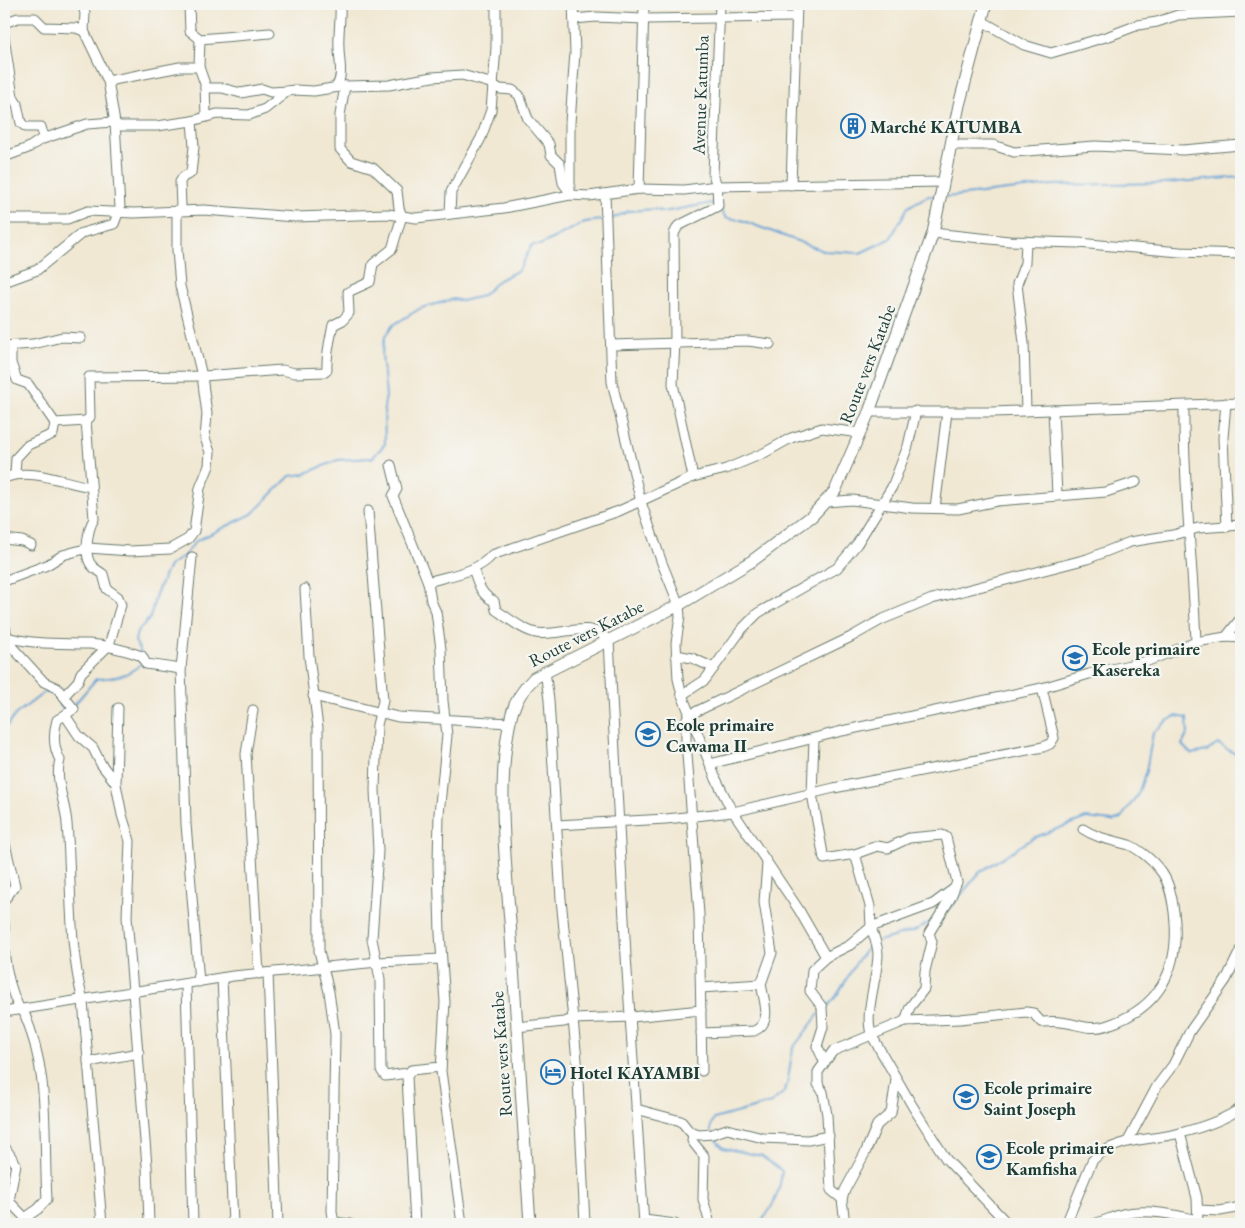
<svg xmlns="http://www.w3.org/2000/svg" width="1245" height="1228" viewBox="0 0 1245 1228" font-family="'EB Garamond',serif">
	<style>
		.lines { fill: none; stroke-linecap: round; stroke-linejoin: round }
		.stream { stroke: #62a1d4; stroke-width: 2 }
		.minor-casing { stroke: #68796c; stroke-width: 11 }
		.tertiary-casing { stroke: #68796c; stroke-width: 13 }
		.minor { stroke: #fff; stroke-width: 9 }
		.tertiary { stroke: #fff; stroke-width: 11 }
		.labels { text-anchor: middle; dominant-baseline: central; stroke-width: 4.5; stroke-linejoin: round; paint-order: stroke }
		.street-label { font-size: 18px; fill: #1f3d34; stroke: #f6f6f2 }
		.poi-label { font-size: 18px; font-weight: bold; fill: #1f3d34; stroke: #f6f6f2; text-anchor: start }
	</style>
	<rect width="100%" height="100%" fill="#f6f6f2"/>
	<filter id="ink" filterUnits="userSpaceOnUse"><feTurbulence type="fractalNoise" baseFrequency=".02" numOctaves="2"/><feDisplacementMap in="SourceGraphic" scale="10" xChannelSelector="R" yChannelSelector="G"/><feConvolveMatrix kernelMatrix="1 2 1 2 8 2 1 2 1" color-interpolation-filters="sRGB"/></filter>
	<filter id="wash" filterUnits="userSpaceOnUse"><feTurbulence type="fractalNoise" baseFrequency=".0096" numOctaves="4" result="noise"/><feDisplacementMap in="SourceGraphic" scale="20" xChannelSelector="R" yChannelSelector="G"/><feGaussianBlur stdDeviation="1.12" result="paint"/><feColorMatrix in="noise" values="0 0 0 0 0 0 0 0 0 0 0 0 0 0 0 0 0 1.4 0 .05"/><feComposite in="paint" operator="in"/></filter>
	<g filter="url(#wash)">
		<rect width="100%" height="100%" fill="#f1e8d3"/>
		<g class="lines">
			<g class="stream">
				<polyline points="946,197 1052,185 1166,183 1241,177"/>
				<polyline points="719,208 726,218 741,220 824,251 860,253 890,239 908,207 928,196 936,196"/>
				<polyline points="609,220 629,211 654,209 663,212 712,203 715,205"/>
				<polyline points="141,653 135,641 137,632 150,618 156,594 169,566 184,556 196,541 252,514 290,476 304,474 338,460 372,458 385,444 384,407 386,396 382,354 385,337 393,325 421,308 454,299 462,301 482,296 499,280 519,270 532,245 540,245 585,222 602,220"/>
				<path d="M74,705L96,679C113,678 131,676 142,662"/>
				<polyline points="4,730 16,714 45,692 58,696 60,705 64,709 69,708"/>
				<polyline points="949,909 980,872 1033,838 1086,818 1112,821 1121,818 1138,794 1146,771 1153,733 1167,721 1176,716 1187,718 1188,733 1182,745 1191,754 1207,751 1218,744 1241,757"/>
				<polyline points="879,941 917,930 933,920"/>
				<path d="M825,1009C845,991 850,963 873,943"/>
				<polyline points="711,1132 711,1125 714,1119 771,1103 783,1093 787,1085 793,1048 819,1014"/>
				<path d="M713,1136L723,1148L761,1156L782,1171C780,1192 773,1209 759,1224"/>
			</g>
		</g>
	</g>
	<g filter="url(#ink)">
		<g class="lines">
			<defs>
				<g id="minor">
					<polyline points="189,4 190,31 200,39 199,67 205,84 206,117"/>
					<polyline points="574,19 596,17 644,19 795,17"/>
					<polyline points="982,21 1024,45 1051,53 1109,36 1138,25 1157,22 1178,15 1241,12"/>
					<polyline points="4,23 18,18 35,18 44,27 76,28 84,31"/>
					<polyline points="4,37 13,97 17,104 21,123 26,127 41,127 44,138"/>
					<polyline points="200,39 270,33"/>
					<polyline points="108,81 180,67 199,67"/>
					<path d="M336,87C344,76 339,61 339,48C338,33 341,19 340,4"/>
					<polyline points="205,88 222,88 241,93 262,89 271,92 288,91"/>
					<polyline points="951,145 993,145 1014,152 1095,146 1183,150 1241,145"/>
					<polyline points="4,157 28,148 40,140 87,124 113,122 119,126 157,126 192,121 217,114 249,115 265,109 288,91 294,90 314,91 345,86 389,85 432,77 462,75 490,83 500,89 512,90 519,95 528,119 549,144 551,155 560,164 563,183 569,191"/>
					<polyline points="791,185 797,4"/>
					<polyline points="639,189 644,4"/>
					<polyline points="570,193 570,123 575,52 573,4"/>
					<polyline points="605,194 612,382 641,502 662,563 679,605 680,617 676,643 678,679 682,695 716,779 730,807 799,910 826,957"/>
					<polyline points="450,214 451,192 481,138 491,110 496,48 496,4"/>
					<polyline points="4,219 67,219 88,211 134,213 204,210 295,217 388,214 416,218 504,208 570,195 589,196 639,189 684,190 717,186 943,182"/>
					<polyline points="933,233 1009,241 1078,243 1180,252 1241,254"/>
					<polyline points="1026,241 1025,263 1017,284 1024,343 1026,411"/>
					<polyline points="4,282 37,270 82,233 114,224 120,208 115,123 108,81 84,31 85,13 82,4"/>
					<polyline points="611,345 748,341 770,344"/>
					<polyline points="4,346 33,344 62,337 81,338"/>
					<polyline points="11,346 11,363 17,380 28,384 55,423 86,421"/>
					<polyline points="1226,403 1223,438 1227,527"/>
					<path d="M1184,407C1183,485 1193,563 1196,642"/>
					<polyline points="1053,410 1057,495"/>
					<polyline points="869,412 993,412 1241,403"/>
					<polyline points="391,465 397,489 393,496 428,582 431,601 436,612 441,649 443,701 447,735 439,814 438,864 440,934 445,1002 441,1071 462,1224"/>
					<polyline points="15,474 16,458 28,445 53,434 55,423"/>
					<polyline points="693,477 673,384 675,341 674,234 678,226 718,206 717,186 713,174 720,4"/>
					<path d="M4,478C32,467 63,483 91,487"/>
					<polyline points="826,502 852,500 912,508 958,509 997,501 1106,492 1136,482"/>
					<polyline points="935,508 947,412"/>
					<polyline points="368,511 383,701 377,725 375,790 378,851 372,939 380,979 381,1070 385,1076 408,1073"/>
					<polyline points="4,539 22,541 31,545"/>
					<polyline points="192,557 181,669 186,824 199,982"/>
					<path d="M473,569C478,582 480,595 494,601L496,610C508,618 522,630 536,633C562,637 591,618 609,641L626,956L644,1224"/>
					<polyline points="4,581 47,565 63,555 88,548 130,551 170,549 188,539 194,531 200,488 209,466 210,452 205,438 207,414 202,376 180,286 177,250 177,212 181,206 180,182 183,177 191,173 194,147 192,121"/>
					<path d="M428,582C449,575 477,573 492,555L619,511L693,477L726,469L764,453L791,438L822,428L860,433"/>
					<polyline points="305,589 309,656 318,728 319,951 329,992 335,1034 332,1211 334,1224"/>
					<path d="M4,623L8,640L13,648L44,682L57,688L74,709L57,720C53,734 53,747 60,760C54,780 66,804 67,824C72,883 68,943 83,1001L102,1224"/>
					<path d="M7,637C34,645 61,643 89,644C107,645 125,650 142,656L146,664L181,669"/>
					<polyline points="1226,637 1241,618"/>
					<polyline points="676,655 692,658 714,668"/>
					<polyline points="545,671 549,700 561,899 577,1060 585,1224"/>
					<polyline points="682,695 705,680 742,629 758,613 837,568 857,544 892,487 908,446 916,411"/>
					<path d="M64,696L78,681L81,673L109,645L121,605L118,597L107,589L103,574C98,570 93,569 90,563C84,553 88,528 94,519L86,421L90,417L89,377L204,376L282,370L295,373L325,372L327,370C326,354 330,340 333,325L343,320L349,313L348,292L370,282L373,264L392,249L402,216L399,208L397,191L373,168L351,161L340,149V115L345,86"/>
					<polyline points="313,696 398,717 510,723"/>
					<polyline points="118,708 116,784 122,815 130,841 127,917 147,1166 149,1224"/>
					<polyline points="253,710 246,754 259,974"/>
					<polyline points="65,715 79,736 93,748 101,764 115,782"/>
					<polyline points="814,739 812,794 824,859 855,854 877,846 888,848 909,838 942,835 946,837 957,882 950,899 929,933 932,942 925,971 924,989 910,1007 905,1021"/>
					<polyline points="710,764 842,731 1042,688 1089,674 1148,661 1196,642 1226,637 1241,638"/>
					<polyline points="557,825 666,819 733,812 834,788 1043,747 1050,744 1054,738 1042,688"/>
					<polyline points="4,840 15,886 4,900"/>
					<polyline points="855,854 870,906 871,927 933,904 952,890"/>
					<path d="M4,923C5,933 3,942 4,951C6,971 11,992 20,1010"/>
					<polyline points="268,973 278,1224"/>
					<polyline points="222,978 233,1224"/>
					<polyline points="186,985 193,1224"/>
					<polyline points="701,988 761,984 772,953 764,902 767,864"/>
					<path d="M23,1010C51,1075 43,1131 47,1199L38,1209L25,1218"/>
					<polyline points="4,1012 233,976 378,962 441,959"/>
					<polyline points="516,1027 564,1022 573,1019 632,1017 701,1010"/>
					<path d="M701,1033L754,1031C773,1023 764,1001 761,984"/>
					<path d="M824,1061L817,1046L823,1027L822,1007L810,991L812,970L826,957L850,945L871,927C873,935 878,945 878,954C878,977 863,1015 872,1036L913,1107L946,1159L1008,1224"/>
					<polyline points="88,1062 139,1053"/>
					<polyline points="702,1071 699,914 686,741 686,720 689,715 851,637 881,620 932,599 1087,559 1130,542 1173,535 1198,528 1241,525"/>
					<polyline points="636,1109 681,1121 690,1132 699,1135 712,1134 727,1129 763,1138 808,1140 829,1136"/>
					<polyline points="1180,1133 1197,1198 1198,1224"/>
					<polyline points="693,1134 692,1141 704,1156 703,1199 710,1224"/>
					<polyline points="1128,1141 1157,1086 1173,1065 1190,1031 1226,980 1241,949"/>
					<polyline points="4,1146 16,1164 9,1201"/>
					<polyline points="5,1197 31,1224"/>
					<path d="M842,1199L831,1190L827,1115L823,1092L818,1084V1072L833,1051L905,1021L960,1019L1026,1012L1033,1013L1041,1022C1047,1022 1054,1021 1060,1022C1075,1023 1089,1031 1105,1026C1160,1009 1181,968 1174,912C1172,897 1169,880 1159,869C1153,861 1139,849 1129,845C1113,840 1098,839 1083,829"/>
					<polyline points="1198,1210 1220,1211 1241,1207"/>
					<polyline points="644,1220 675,1224"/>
					<polyline points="334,1222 350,1224"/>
					<polyline points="415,1224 407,1077 411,1070 441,1067"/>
					<polyline points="845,1224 842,1199 845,1190 865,1153 877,1125 891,1113 896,1080"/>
					<path d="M1066,1224L1092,1161C1113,1137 1151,1141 1180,1133C1200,1128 1224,1120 1241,1108"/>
					<path d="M1093,1224C1102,1222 1110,1218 1119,1215C1145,1208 1172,1214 1198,1220"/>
				</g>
				<path id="tertiary" d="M530,1224C523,1123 516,1022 510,921C505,858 496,774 512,713C516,699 524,688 534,678L679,605L752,561L812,516L835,491L869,412L933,233L959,105L986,4"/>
			</defs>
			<use href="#minor" class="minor-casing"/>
			<use href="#tertiary" class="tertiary-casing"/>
			<use href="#minor" class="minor"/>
			<use href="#tertiary" class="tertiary"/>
		</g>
	</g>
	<defs>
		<symbol id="building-ring" viewBox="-11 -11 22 22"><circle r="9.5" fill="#f6f6f2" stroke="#1f6fb2" stroke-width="1.5"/><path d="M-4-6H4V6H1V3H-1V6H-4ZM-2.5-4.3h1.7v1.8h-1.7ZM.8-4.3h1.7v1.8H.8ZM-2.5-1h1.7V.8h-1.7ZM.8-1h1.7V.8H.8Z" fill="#1f6fb2"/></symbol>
		<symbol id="school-ring" viewBox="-11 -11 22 22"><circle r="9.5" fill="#f6f6f2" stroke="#1f6fb2" stroke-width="1.5"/><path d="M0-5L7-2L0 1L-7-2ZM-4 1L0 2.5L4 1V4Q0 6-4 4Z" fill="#1f6fb2"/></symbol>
		<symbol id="hotel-ring" viewBox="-11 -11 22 22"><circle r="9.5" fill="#f6f6f2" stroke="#1f6fb2" stroke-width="1.5"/><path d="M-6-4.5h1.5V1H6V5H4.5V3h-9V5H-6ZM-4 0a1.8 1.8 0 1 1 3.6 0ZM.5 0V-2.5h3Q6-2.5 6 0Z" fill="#1f6fb2"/></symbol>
	</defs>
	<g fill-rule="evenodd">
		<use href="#building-ring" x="839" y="112" width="28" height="28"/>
		<use href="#school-ring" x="1061" y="644" width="28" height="28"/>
		<use href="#school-ring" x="634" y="720" width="28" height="28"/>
		<use href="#hotel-ring" x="539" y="1058" width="28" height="28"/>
		<use href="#school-ring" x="952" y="1083" width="28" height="28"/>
		<use href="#school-ring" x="975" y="1143" width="28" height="28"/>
	</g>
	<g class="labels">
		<g class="street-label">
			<text transform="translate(700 95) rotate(-88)">Avenue Katumba</text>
			<text transform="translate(867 364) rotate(-69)">Route vers Katabe</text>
			<text transform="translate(586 633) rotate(-27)">Route vers Katabe</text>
			<text transform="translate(501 1054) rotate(-94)">Route vers Katabe</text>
		</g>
		<g class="poi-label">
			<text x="870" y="126">Marché KATUMBA</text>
			<text x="1092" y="648">Ecole primaire<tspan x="1092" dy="21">Kasereka</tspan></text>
			<text x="666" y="724">Ecole primaire<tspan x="666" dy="21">Cawama II</tspan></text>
			<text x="570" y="1072">Hotel KAYAMBI</text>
			<text x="984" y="1087">Ecole primaire<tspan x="984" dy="21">Saint Joseph</tspan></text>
			<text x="1006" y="1147">Ecole primaire<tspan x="1006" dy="21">Kamfisha</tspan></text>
		</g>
	</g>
	<rect width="1245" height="1228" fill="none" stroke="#f6f6f2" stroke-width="20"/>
</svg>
